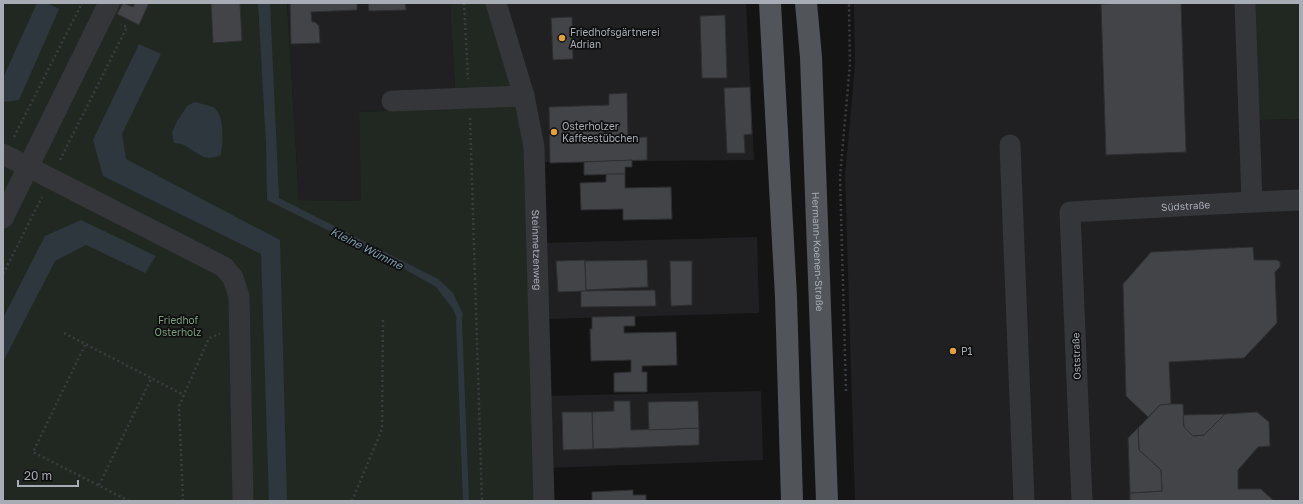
<svg xmlns="http://www.w3.org/2000/svg" width="1303" height="504" viewBox="0 0 1303 504" font-family="'Golos Text',sans-serif">
	<style>
		.built { fill: #202022 }
		.green { fill: #202821 }
		.water { fill: #2e373d }
		.lines { fill: none; stroke-linecap: round; stroke-linejoin: round }
		.stream { stroke: #2e373d; stroke-width: 6 }
		.building { fill: #434448; stroke: #2e2e31 }
		.path { stroke: #3b3d41; stroke-width: 2.5; stroke-dasharray: 2 3; stroke-linecap: butt }
		.minor { stroke: #35363a; stroke-width: 21 }
		.major { stroke: #515459; stroke-width: 22 }
		.poi-dot { fill: #e4a03d; stroke: #0f0f10; stroke-width: 1.5 }
		.labels { text-anchor: middle; dominant-baseline: central; stroke-width: 3.5; stroke-linejoin: round; paint-order: stroke }
		.poi-label { font-size: 10px; fill: #a7acb5; stroke: #0f0f10; text-anchor: start }
		.street-label { font-size: 10px; fill: #a7acb5; stroke: #0f0f10 }
		.park-label { font-size: 10px; fill: #7f9f7f; stroke: #0f0f10 }
		.water-label { font-size: 11px; font-style: italic; fill: #809cae; stroke: #0f0f10 }
	</style>
	<rect width="100%" height="100%" fill="#141415"/>
	<g class="built">
		<polygon points="287,3 450,3 456,108 359,112 362,201 299,200"/>
		<polygon points="499,3 746,3 754,160 541,162"/>
		<polygon points="854,3 1255,3 1259,120 1300,119 1300,501 855,501 845,176 855,64"/>
		<polygon points="757,237 759,313 545,319 543,243"/>
		<polygon points="761,391 763,460 548,468 546,396"/>
	</g>
	<g class="green">
		<polygon points="3,3 287,3 299,200 361,201 359,112 456,108 450,3 499,3 530,104 549,501 3,501"/>
		<polygon points="1255,3 1300,3 1300,119 1259,120"/>
	</g>
	<g class="water">
		<polygon points="37,3 47,3 59,9 19,100 3,102 3,78"/>
		<polygon points="258,3 270,3 279,198 438,279 453,293 463,314 460,327 453,309 436,287 394,263 267,200 266,144"/>
		<polygon points="139,44 161,54 122,134 126,159 280,240 287,501 269,501 261,254 103,176 93,140"/>
		<path d="M195,102C201,104 208,105 213,107C225,114 223,143 221,155C205,162 199,154 186,146C183,144 178,143 174,143L172,133L177,121L188,105Z"/>
		<polygon points="81,220 156,256 145,273 86,245 55,261 3,362 3,318 45,236"/>
	</g>
	<g class="lines">
		<polyline class="stream" points="459,321 466,501"/>
	</g>
	<g class="building">
		<polygon points="123,3 133,7 135,3 149,3 139,25 117,14"/>
		<polygon points="211,3 240,3 242,41 213,43"/>
		<polygon points="290,3 357,3 357,10 311,12 312,22 315,22 319,26 320,43 291,44"/>
		<polygon points="368,3 405,3 406,10 369,11"/>
		<polygon points="1101,3 1130,3 1101,4"/>
		<polygon points="1130,3 1181,3 1186,152 1106,155 1101,4"/>
		<polygon points="725,15 727,78 702,78 700,16"/>
		<polygon points="572,17 573,59 553,60 551,18"/>
		<polygon points="750,87 752,134 744,135 745,153 727,153 724,88"/>
		<polygon points="627,93 628,138 647,137 647,160 550,163 549,107 609,105 609,94"/>
		<polygon points="632,160 632,167 625,167 625,174 584,175 584,162"/>
		<polygon points="606,174 625,174 625,188 671,187 672,219 623,220 623,209 581,210 580,183 606,182"/>
		<polygon points="1253,247 1254,260 1277,260 1280,262 1280,267 1275,272 1277,323 1244,358 1169,362 1171,404 1160,405 1148,417 1126,396 1123,284 1151,252"/>
		<polygon points="585,260 586,291 558,292 556,261"/>
		<polygon points="647,260 648,287 586,290 585,261"/>
		<polygon points="670,261 692,261 692,305 671,306"/>
		<polygon points="655,290 656,306 581,307 581,291"/>
		<polygon points="635,316 635,326 624,326 624,333 676,332 677,365 642,366 642,372 647,372 647,392 614,392 614,373 631,372 631,360 591,361 590,329 592,329 592,317"/>
		<polygon points="614,401 630,401 631,430 699,428 699,445 593,449 592,412 614,411"/>
		<polygon points="698,401 699,428 649,430 648,402"/>
		<polygon points="1171,404 1183,404 1184,427 1193,436 1204,435 1225,414 1257,412 1269,422 1270,446 1258,447 1238,470 1238,489 1261,489 1274,501 1130,501 1130,493 1162,491 1161,470 1139,450 1138,428 1160,405"/>
		<polygon points="562,412 592,412 593,449 563,450"/>
		<polygon points="1225,414 1204,435 1193,436 1184,427 1183,415"/>
		<polygon points="1138,428 1139,450 1161,470 1162,491 1130,493 1128,438"/>
		<polygon points="633,490 633,495 646,495 646,501 592,501 592,492"/>
	</g>
	<g class="lines">
		<g class="path">
			<polyline points="464,3 468,79"/>
			<polyline points="470,118 482,501"/>
			<polyline points="14,137 82,3 85,5"/>
			<polyline points="60,160 127,27 121,24"/>
			<polyline points="3,274 42,197"/>
			<polyline points="64,333 184,395"/>
			<polyline points="85,345 33,452 129,501"/>
			<polyline points="846,391 840,177 850,64 849,3"/>
			<polyline points="99,485 152,377"/>
			<polyline points="183,501 179,406 209,338 220,334"/>
			<polyline points="352,501 382,429 383,318"/>
		</g>
		<g class="minor">
			<path id="s1" d="M496,3L524,96L534,147L544,501"/>
			<polyline points="1245,3 1252,202"/>
			<polyline points="392,101 524,96"/>
			<polyline points="1010,145 1024,501"/>
			<polyline points="3,154 224,267 233,278 239,296 243,501"/>
			<polyline points="3,218 109,3"/>
			<path id="s2" d="M1082,501L1070,212L1252,202L1300,200"/>
		</g>
		<g class="major">
			<polyline points="770,3 786,297 792,501"/>
			<path id="s3" d="M806,3L811,57L827,501"/>
		</g>
	</g>
	<g class="poi-dot">
		<circle cx="562" cy="38" r="4"/>
		<circle cx="554" cy="132" r="4"/>
		<circle cx="953" cy="351" r="4"/>
	</g>
	<g class="labels">
		<g class="poi-label">
			<text x="570" y="32">Friedhofsgärtnerei<tspan x="570" dy="12">Adrian</tspan></text>
			<text x="562" y="126">Osterholzer<tspan x="562" dy="12">Kaffeestübchen</tspan></text>
			<text x="961" y="351">P1</text>
		</g>
		<g class="street-label">
			<text stroke="none"><textPath href="#s2" startOffset="405">Südstraße</textPath></text>
			<text stroke="none"><textPath href="#s1" startOffset="252">Steinmetzenweg</textPath></text>
			<text stroke="none"><textPath href="#s3" startOffset="249">Hermann-Koenen-Straße</textPath></text>
			<text transform="translate(1076 356) rotate(-92)">Oststraße</text>
		</g>
		<g class="park-label">
			<text x="178" y="320">Friedhof<tspan x="178" dy="12">Osterholz</tspan></text>
		</g>
		<g class="water-label">
			<text transform="translate(367 248) rotate(27)">Kleine Wümme</text>
		</g>
	</g>
	<rect width="1303" height="504" fill="none" stroke="#a7acb5" stroke-width="8"/>
	<path d="M18 480v6h60v-6" fill="none" stroke="#a7acb5" stroke-width="2"/>
	<text x="24" y="480" font-size="12" fill="#a7acb5" stroke="#0f0f10" stroke-width="3" paint-order="stroke">20 m</text>
</svg>
